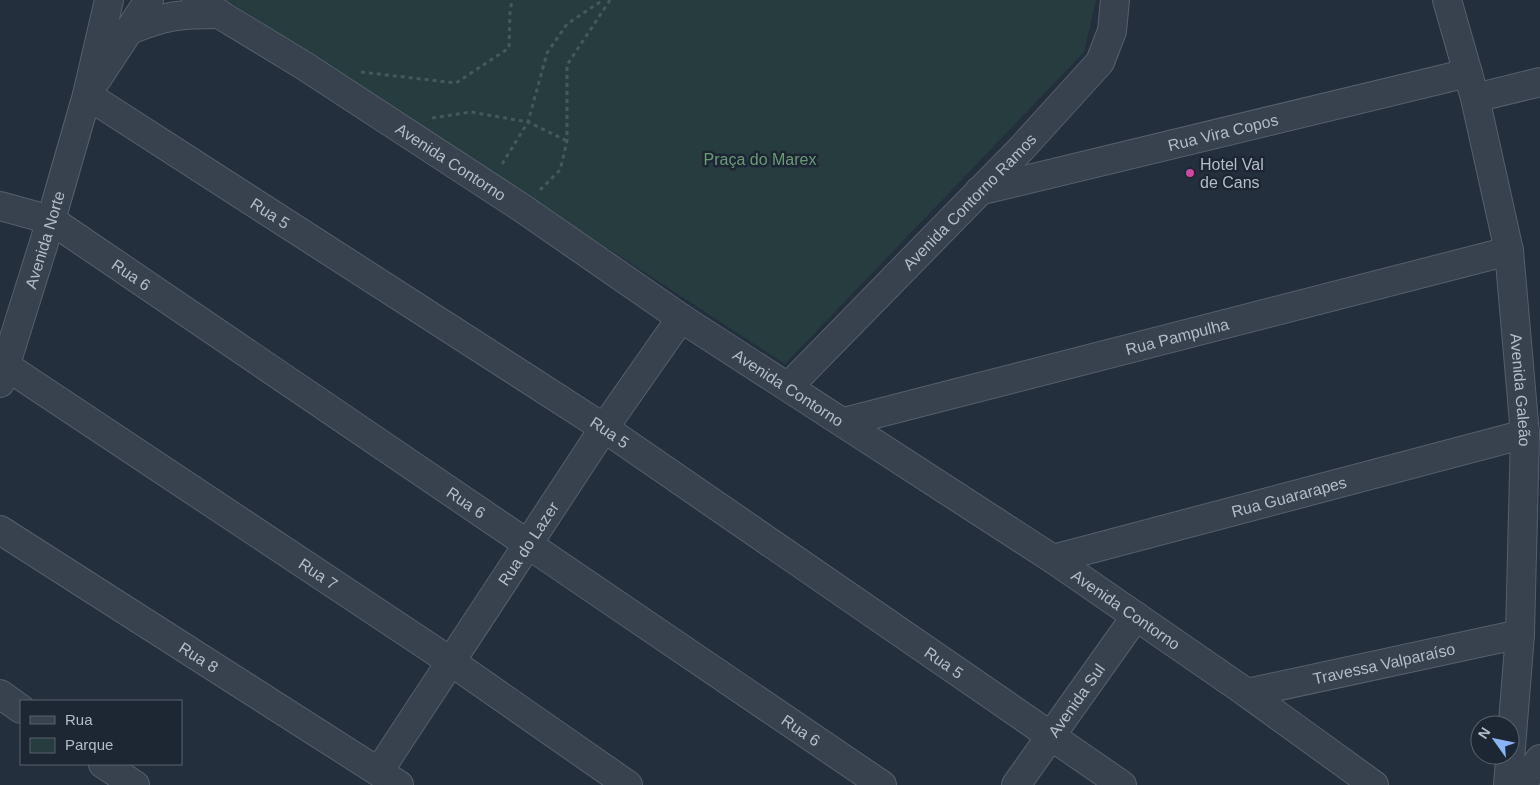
<svg xmlns="http://www.w3.org/2000/svg" width="1540" height="785" viewBox="0 0 1540 785" font-family="Helvetica,sans-serif">
	<style>
		.green { fill: #263c3f }
		.lines { fill: none; stroke-linecap: round; stroke-linejoin: round }
		.minor-casing { stroke: #565f6c; stroke-width: 30 }
		.path { stroke: #44595c; stroke-width: 3; stroke-dasharray: 4 4; stroke-linecap: butt }
		.minor { stroke: #38414e; stroke-width: 28 }
		.hotel-dot { fill: #d1479c; stroke: #1d2633; stroke-width: 2 }
		.labels { text-anchor: middle; dominant-baseline: central; stroke-width: 5; stroke-linejoin: round; paint-order: stroke }
		.street-label { font-size: 16px; fill: #b4bcc9; stroke: #1d2633 }
		.park-label { font-size: 16px; fill: #6b9a76; stroke: #1d2633 }
		.poi-label { font-size: 16px; fill: #b4bcc9; stroke: #1d2633; text-anchor: start }
	</style>
	<rect width="100%" height="100%" fill="#242f3e"/>
	<polygon class="green" points="227,0 1096,0 1084,52 785,364"/>
	<g class="lines">
		<defs>
			<g id="minor">
				<path id="s1" d="M196,0L303,65L522,208L681,318L1053,559L1247,693L1374,785"/>
				<path id="s2" d="M1447,0L1475,98L1509,251L1525,434L1520,634L1508,785"/>
				<path d="M130,30C166,15 181,14 220,14"/>
				<polyline points="97,79 149,0"/>
				<path id="s3" d="M87,95L604,428L1122,785"/>
				<polyline points="1475,98 1540,82"/>
				<path id="s4" d="M979,191L1468,73"/>
				<path id="s5" d="M0,206L51,220L882,785"/>
				<path id="s6" d="M6,366L450,661L628,785"/>
				<path id="s7" d="M0,383L51,220L87,95L109,0"/>
				<path id="s8" d="M789,386L1022,148L1100,62L1112,31L1115,0"/>
				<path id="s9" d="M844,422L1509,251"/>
				<path id="s10" d="M0,530L399,785"/>
				<path id="s11" d="M1053,559L1525,434"/>
				<path id="s12" d="M1247,693L1520,634"/>
				<polyline points="0,694 21,709"/>
				<polyline points="103,764 135,785"/>
				<path id="s13" d="M379,771L604,428L681,318"/>
				<path id="s14" d="M1016,785L1136,616"/>
				<polyline points="1521,785 1540,759"/>
			</g>
		</defs>
		<use href="#minor" class="minor-casing"/>
		<g class="path">
			<polyline points="361,72 456,83 509,48 510,12 512,0"/>
			<polyline points="432,118 471,112 528,122 567,141"/>
			<polyline points="502,164 528,122 547,53 567,24 603,0"/>
			<polyline points="540,190 560,170 567,141 567,65 610,0"/>
		</g>
		<use href="#minor" class="minor"/>
	</g>
	<circle class="hotel-dot" cx="1190" cy="173" r="5"/>
	<g class="labels">
		<g class="street-label">
			<text stroke="none"><textPath href="#s4" startOffset="251">Rua Vira Copos</textPath></text>
			<text stroke="none"><textPath href="#s1" startOffset="302">Avenida Contorno</textPath></text>
			<text stroke="none"><textPath href="#s8" startOffset="258">Avenida Contorno Ramos</textPath></text>
			<text stroke="none"><textPath href="#s3" startOffset="218">Rua 5</textPath></text>
			<text stroke="none"><textPath href="#s7" startOffset="150">Avenida Norte</textPath></text>
			<text stroke="none"><textPath href="#s5" startOffset="150">Rua 6</textPath></text>
			<text stroke="none"><textPath href="#s9" startOffset="344">Rua Pampulha</textPath></text>
			<text stroke="none"><textPath href="#s1" startOffset="708">Avenida Contorno</textPath></text>
			<text stroke="none"><textPath href="#s2" startOffset="398">Avenida Galeão</textPath></text>
			<text stroke="none"><textPath href="#s3" startOffset="622">Rua 5</textPath></text>
			<text stroke="none"><textPath href="#s11" startOffset="244">Rua Guararapes</textPath></text>
			<text stroke="none"><textPath href="#s5" startOffset="555">Rua 6</textPath></text>
			<text stroke="none"><textPath href="#s13" startOffset="272">Rua do Lazer</textPath></text>
			<text stroke="none"><textPath href="#s6" startOffset="375">Rua 7</textPath></text>
			<text stroke="none"><textPath href="#s1" startOffset="1112">Avenida Contorno</textPath></text>
			<text stroke="none"><textPath href="#s10" startOffset="236">Rua 8</textPath></text>
			<text stroke="none"><textPath href="#s3" startOffset="1028">Rua 5</textPath></text>
			<text stroke="none"><textPath href="#s12" startOffset="140">Travessa Valparaíso</textPath></text>
			<text stroke="none"><textPath href="#s14" startOffset="104">Avenida Sul</textPath></text>
			<text stroke="none"><textPath href="#s5" startOffset="960">Rua 6</textPath></text>
		</g>
		<g class="park-label">
			<text x="760" y="159">Praça do Marex</text>
		</g>
		<g class="poi-label">
			<text x="1200" y="164">Hotel Val<tspan x="1200" dy="18">de Cans</tspan></text>
		</g>
	</g>
	<rect x="20" y="700" width="162" height="65" fill="#1d2633" stroke="#59626f"/>
	<rect x="30" y="716" width="25" height="8" fill="#38414e" stroke="#59626f"/>
	<text x="65" y="725" font-size="15" fill="#b4bcc9">Rua</text>
	<rect x="30" y="738" width="25" height="15" fill="#263c3f" stroke="#59626f"/>
	<text x="65" y="750" font-size="15" fill="#b4bcc9">Parque</text>
	<g transform="translate(1495 740) rotate(303)"><circle r="24" fill="#1d2633" stroke="#59626f"/>
	<path d="M0-4L9 19L0 12L-9 19Z" fill="#8ab4f8"/>
	<text y="-8" font-size="14" font-weight="bold" text-anchor="middle" fill="#b4bcc9">N</text>
	</g>
</svg>
